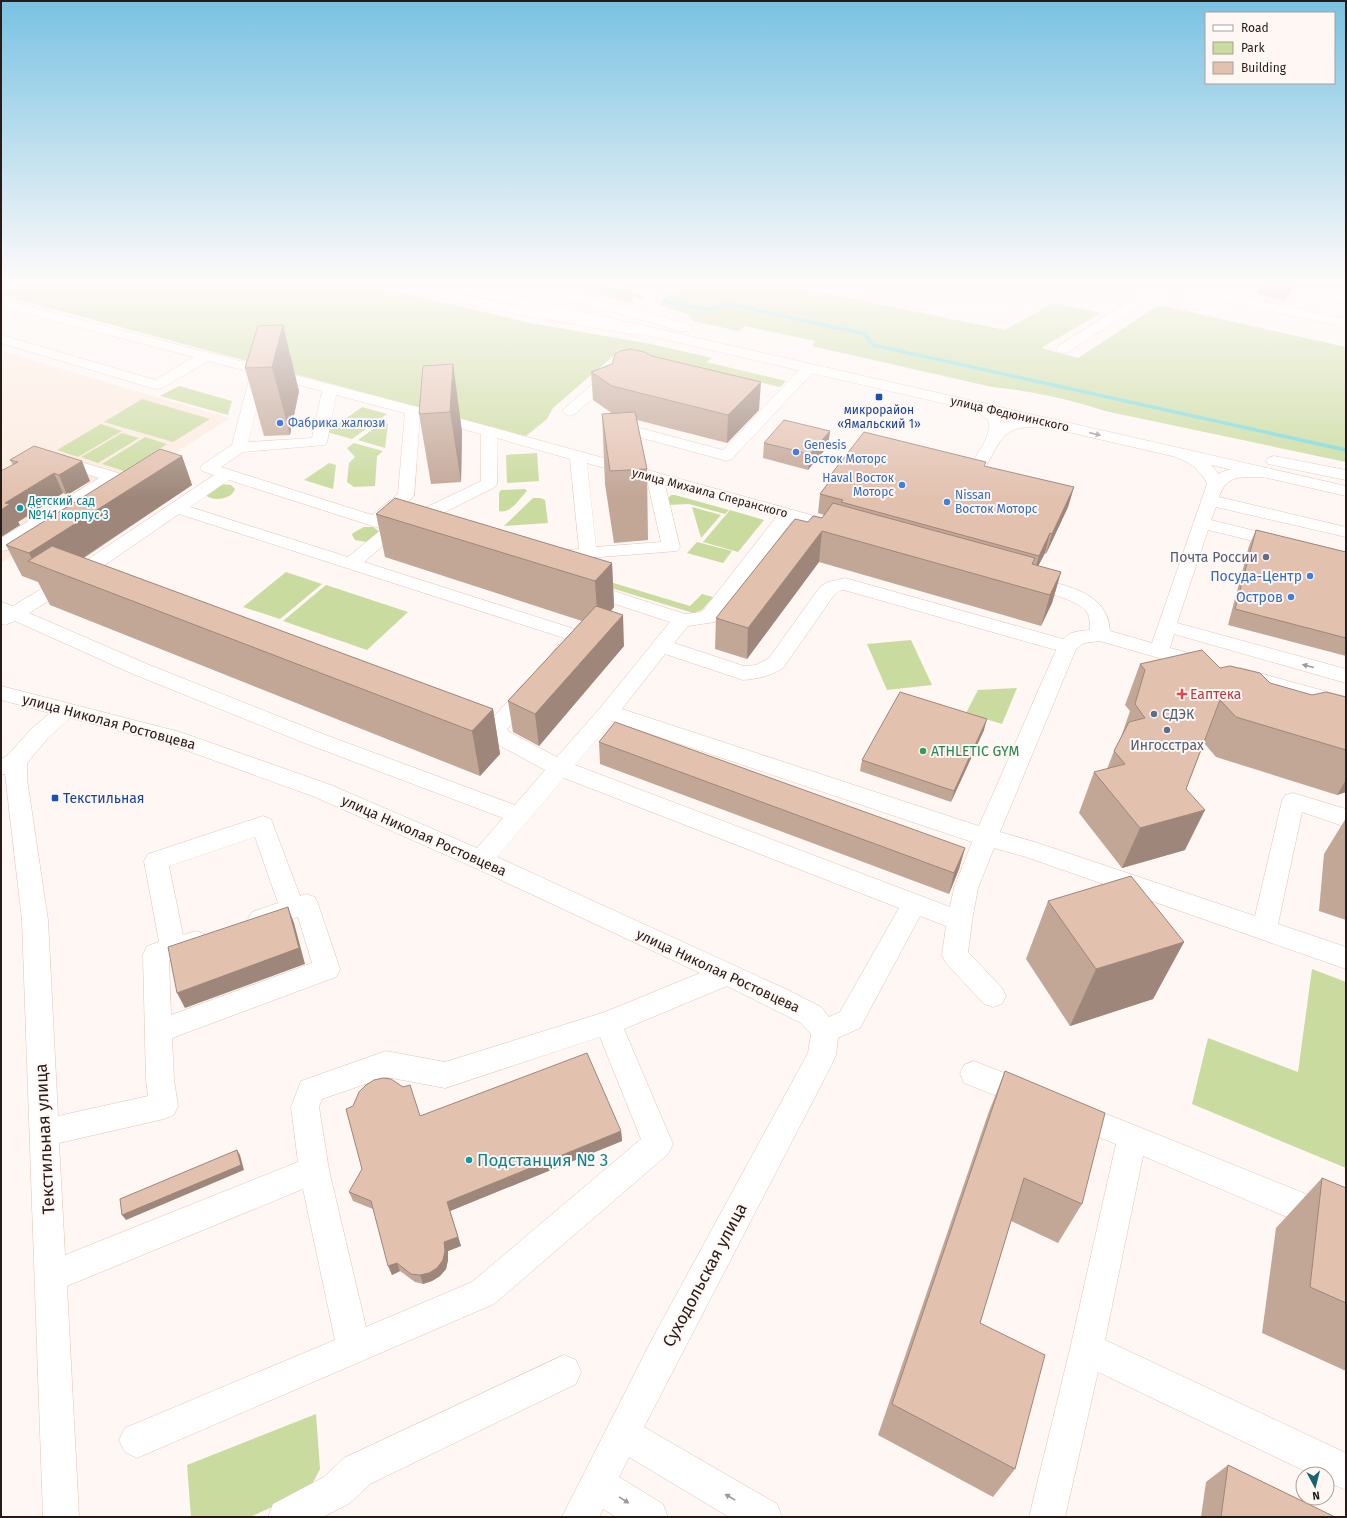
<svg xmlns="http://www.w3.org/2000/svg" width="1347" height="1518" viewBox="0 0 1347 1518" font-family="'Fira Sans',sans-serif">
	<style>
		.education { fill: #fcebdf }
		.green { fill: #c9db9e }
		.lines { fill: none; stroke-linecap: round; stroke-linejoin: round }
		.stream { stroke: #73d8da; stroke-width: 3.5 }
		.minor-casing { stroke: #e6c2b4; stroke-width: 1 }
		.major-casing { stroke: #e6c2b4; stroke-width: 1 }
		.highway-casing { stroke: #e6c2b4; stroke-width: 1 }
		.minor { fill: #fff; fill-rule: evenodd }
		.major { fill: #fff; fill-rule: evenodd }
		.highway { fill: #fff; fill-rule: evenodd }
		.wall { fill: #c2a696 }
		.shaded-wall { fill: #9e877a }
		.building { fill: #e2c1af; stroke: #9e877a }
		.oneway { fill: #9e9896 }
		.transit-dot { fill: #1a4fb4; stroke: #fef7f4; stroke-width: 1.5 }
		.shop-dot { fill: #3f7fe0; stroke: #fef7f4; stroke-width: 1.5 }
		.culture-dot { fill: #0f9aa8; stroke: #fef7f4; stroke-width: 1.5 }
		.service-dot { fill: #5c6f8a; stroke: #fef7f4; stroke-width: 1.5 }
		.health-dot { fill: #e0444e; stroke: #fef7f4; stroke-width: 1.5 }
		.leisure-dot { fill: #2e9e5b; stroke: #fef7f4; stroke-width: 1.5 }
		.labels { text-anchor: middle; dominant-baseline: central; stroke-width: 4; stroke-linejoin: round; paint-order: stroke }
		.far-transit-label { font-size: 12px; fill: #164399; stroke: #fef7f4 }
		.far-street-label { font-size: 12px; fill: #281b16; stroke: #fef7f4 }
		.far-shop-label { font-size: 12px; fill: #366cbe; stroke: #fef7f4; text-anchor: start }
		.far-culture-label { font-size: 12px; fill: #0d838f; stroke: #fef7f4; text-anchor: start }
		.service-label { font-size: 14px; fill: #4e5e75; stroke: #fef7f4; text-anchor: end }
		.shop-label { font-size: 14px; fill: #366cbe; stroke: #fef7f4; text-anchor: end }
		.health-label { font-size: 14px; fill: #be3a42; stroke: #fef7f4; text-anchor: start }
		.street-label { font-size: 14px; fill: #281b16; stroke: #fef7f4 }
		.leisure-label { font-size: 14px; fill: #27864d; stroke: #fef7f4; text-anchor: start }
		.transit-label { font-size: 14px; fill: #164399; stroke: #fef7f4; text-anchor: start }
		.near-street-label { font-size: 17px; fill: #281b16; stroke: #fef7f4 }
		.near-culture-label { font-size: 17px; fill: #0d838f; stroke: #fef7f4; text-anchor: start }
	</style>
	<rect width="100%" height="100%" fill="#fef7f4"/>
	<polygon class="education" points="1,351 139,392 230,418 1,563"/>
	<g class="green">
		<polygon points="1,285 370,285 530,323 651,344 712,358 706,362 786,381 780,387 620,350 553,408 547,419 526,436 1,295"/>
		<polygon points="565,285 629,285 634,304"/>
		<path d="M681,285H786L1005,330L1053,303L1101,313L1041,348L1078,358L1159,305L1346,347V462L1105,411C1068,399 1031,391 992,387L812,346L815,341L745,326L738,331L693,321L687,314L658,304Z"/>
		<polygon points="179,386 232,401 228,415 160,396"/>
		<polygon points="142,399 210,419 173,442 104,422"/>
		<polygon points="362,407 387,414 352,439 327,432"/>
		<polygon points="383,422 388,424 385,448 358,440"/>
		<polygon points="101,424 122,431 78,457 57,450"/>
		<polygon points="122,433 139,438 98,463 81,457"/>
		<polygon points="145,437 167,444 124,471 102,464"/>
		<polygon points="354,443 383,451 377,456 375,486 354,487 347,482 349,463 355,457 347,448"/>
		<polygon points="537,453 539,481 507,483 506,455"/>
		<polygon points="329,463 336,465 333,489 304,480"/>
		<path d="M219,484L231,485L235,489C231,499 217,501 208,497L206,495Z"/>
		<path d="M525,489L527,491C519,499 511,514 499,511V493L501,490Z"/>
		<polygon points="671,495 675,495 729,510 725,514 689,504 667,505 667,500"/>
		<polygon points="533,498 540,498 545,500 548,523 504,526"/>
		<polygon points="692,507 721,515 701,538"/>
		<polygon points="730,510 764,520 738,552 703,542"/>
		<polygon points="364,527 373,527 380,532 367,542 355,540 352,535 353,533"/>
		<polygon points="697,542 732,551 723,563 687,553"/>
		<polygon points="537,560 690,606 702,594 713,597 702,610 693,613 523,561"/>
		<polygon points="286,572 322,584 280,619 243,607"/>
		<polygon points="326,585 408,612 367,650 283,621"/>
		<polygon points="911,640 932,685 887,690 867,644"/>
		<polygon points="1017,688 1002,724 966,713 978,690"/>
		<polygon points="1312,969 1346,982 1346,1168 1192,1104 1208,1038 1298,1072"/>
		<polygon points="316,1414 320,1469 309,1490 250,1517 191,1517 187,1465"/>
	</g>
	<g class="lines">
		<g class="stream">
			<polyline points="592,285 643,297"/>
			<polyline points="663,301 707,310 729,304 865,334 873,345 1346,450"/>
		</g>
		<defs>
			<g id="minor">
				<polygon points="1155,285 1171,285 1068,352 1063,353 1058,352 1056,349 1058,346"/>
				<polygon points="1188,285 1346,319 1346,327 1182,292 1181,289 1182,286"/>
				<polygon points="1297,285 1310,285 1310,287 1346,294 1346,302 1297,292 1296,289"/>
				<path d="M1,299L418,407L844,524L847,528L844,532L838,533L792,521L715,622L688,626L674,643L744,666L756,665L769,658L820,587L828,582L845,578L1063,639C1070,631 1080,631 1090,630C1090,625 1090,619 1088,614C1080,598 1037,591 1020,586L1018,582L1020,578L1027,576C1060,585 1108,589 1110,631L1152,643L1207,484C1202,473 1196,467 1185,461C1180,459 1175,458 1172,453L1174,450C1191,445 1210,461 1218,474C1235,465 1256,465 1274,470L1276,473L1274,476C1251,482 1229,467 1219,497L1346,527V537L1216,507L1211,520L1288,539L1291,543L1288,547L1282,548L1208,530L1177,623L1346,669V683L1174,634L1170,648L1211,659L1214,664L1211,669L1204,671L1100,641L1084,643L1076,649L1000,832L1038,843L1255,916L1282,801L1285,795L1293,793L1346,809V827L1302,812L1278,924L1346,947V969L1026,857L994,848L978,888L972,921L968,952L1002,988L1006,996L1002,1004L993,1007L984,1004L946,963L942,955L946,926L920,916L860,1028L838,1038L836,1055L832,1064L644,1427L777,1504L782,1517H729L629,1457L619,1477L663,1504L668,1517H616L603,1509L599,1517H562L650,1343L808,1053L811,1034L801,1023L727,986L624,1029L673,1144L668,1154L494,1304L137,1458L125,1452L119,1440L125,1428L335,1340L303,1189L67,1286L79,1517H43L22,920L5,774H1V759L8,755L32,728L50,713L1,700V686L180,732L331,785L477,848L503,818L307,744L133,674L15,621L5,625L1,624V602L13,606L69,572L214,475L202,471L200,468L202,465L232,445L251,372L208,361L162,388L157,389L152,388L1,343V335L155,380L194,357L1,307ZM265,376L322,391L312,438L248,442ZM336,395L405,413L398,494L372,515L221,467L243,452L325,445L327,442ZM420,417L481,434V481L423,509L403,525L388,520L414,496ZM497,438L570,459L579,549L545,552L542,556L545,560L551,561L677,551L680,547L665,485L777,516L702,612L685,614L592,584L585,582L578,584L576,588L578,592L670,622L601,707L557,757L509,732L507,729L536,695L539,690L536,685L529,683L522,685L491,720L468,713L460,715L457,720L460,725L487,734L493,742L545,770L515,805L323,734L147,664L29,613L83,580L179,514L564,638L552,653L555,658C570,662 579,648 587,636L584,632L364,562L397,534L405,536L411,535L414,531L435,517L495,487L497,483ZM587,463L647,480L661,542L596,547ZM229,480L382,529L348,557L190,507ZM841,590H844L1056,650L979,826L622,709L665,654L743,680C757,679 771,676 783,668L834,595ZM70,718L166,743L315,797L473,867L700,973L605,1012L445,1062L386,1051L301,1081L291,1107L298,1162L65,1255L59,1143L164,1119L174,1115L178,1106L174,1080L172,1038L336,977L340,969L318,904L315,897L306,894L300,896L271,819L263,816L148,854L144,861L159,942L147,946L143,954L146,1080L148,1096L58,1116L48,920L27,779V763L48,738ZM612,721L972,842L954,888L950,907L575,765ZM564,778L899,908L840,1012L829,1017L821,1007L790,991L497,857ZM255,837L278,903L252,912L248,919L252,926L261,929L298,917L312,963L171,1015L169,960L205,948L209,941L205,934L196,931L183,935L169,866ZM600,1037L641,1139L472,1282L366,1327L329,1170L319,1107L322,1099L386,1077L445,1088Z"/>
				<polygon points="809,364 814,365 816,368 814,371 732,459 726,461 720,459 605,428 602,425 605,422 610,420 723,450 804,365"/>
				<polygon points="615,368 620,369 622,372 620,375 575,414 570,416 565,414 562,411 565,408 610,369"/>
				<path d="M979,402C989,405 1001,413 1004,423C1022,417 1040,416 1058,421L1061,424L1058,427C1049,430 1040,427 1031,427C1000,427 998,448 984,469L978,471L972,469L970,466C978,452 992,437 988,420L971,407L974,404Z"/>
				<polygon points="57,455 118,473 120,477 118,481 7,550 1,551 1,538 99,478 51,463 49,460 51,457"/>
				<polygon points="1241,668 1346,697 1346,711 1234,680 1231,675 1234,670"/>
				<polygon points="974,1061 1037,1086 1041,1095 1037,1104 1027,1108 964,1083 960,1074 964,1065"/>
				<polygon points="1074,1101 1346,1210 1346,1242 1143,1156 1105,1340 1346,1453 1346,1490 1327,1482 1327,1474 1311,1474 1098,1372 1065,1517 1029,1517 1070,1349 1116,1144 1064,1123 1060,1114 1064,1105"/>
				<polygon points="564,1355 576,1360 581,1372 576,1384 370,1484 350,1503 323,1517 268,1517 273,1504 324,1477 344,1458"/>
			</g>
			<g id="major">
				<polygon points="396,285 421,285 507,304 635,327 640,328 642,331 640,334 635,335 507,312 402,289 397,288"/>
				<polygon points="526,285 548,285 690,325 692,328 690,331 680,331 527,288"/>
				<polygon points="1274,456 1346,470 1346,480 1268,464 1266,461 1268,458"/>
			</g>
			<polygon id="highway" points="440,285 465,285 1346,486 1346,496 446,289 441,288"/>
		</defs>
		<use href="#minor" class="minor-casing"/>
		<use href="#major" class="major-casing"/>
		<use href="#highway" class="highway-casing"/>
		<use href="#minor" class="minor"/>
		<use href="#major" class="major"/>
		<use href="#highway" class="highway"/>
	</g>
	<g class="wall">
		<polygon points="1260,285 1294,285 1285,300 1257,294"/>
		<polygon points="258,326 299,391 290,435 264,436 245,368"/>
		<polygon points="453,364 462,432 461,482 431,484 419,414"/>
		<polygon points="591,372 759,410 727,443 637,420 647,469 648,540 614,543 605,484 602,414 613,414 593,400"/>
		<polygon points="830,431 828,446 808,470 763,458 764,443"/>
		<polygon points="182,456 192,485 84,558 493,709 500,754 480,776 50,605 38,582 22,576 6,545"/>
		<polygon points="10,460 90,481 67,495 63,493 18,522 20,525 1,537 13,465"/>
		<polygon points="985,466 1074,487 1068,507 1046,554 1045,553 1038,566 1061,572 1052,603 1041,626 819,562 747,659 715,649 716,618 808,522 822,518 824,515 818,513 820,494 829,482 829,477"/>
		<polygon points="376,514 612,563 614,607 611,611 624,646 539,746 513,732 508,701 582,621 385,557"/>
		<polygon points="1256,530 1346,552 1346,656 1228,625 1249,546"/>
		<polygon points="1140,664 1220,668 1312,695 1346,697 1346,792 1337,795 1216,757 1204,743 1186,789 1185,850 1122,868 1079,813 1094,772 1107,769 1114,751 1121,737 1130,711 1125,705"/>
		<polygon points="984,730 951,802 860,771 862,760"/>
		<polygon points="599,742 965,848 959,869 949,894 600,764"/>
		<polygon points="1346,818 1346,920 1319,911 1324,854"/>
		<polygon points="1048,901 1184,942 1153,999 1070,1026 1026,959"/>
		<polygon points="1005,1071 1082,1204 1058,1243 1011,1221 980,1323 1015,1469 993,1497 878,1435 988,1114"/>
		<polygon points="420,1116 621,1131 622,1141 450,1211 461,1246 448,1251 448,1260 446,1269 440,1276 432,1281 423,1284 415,1282 400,1271 392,1275 373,1209 353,1201 349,1192"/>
		<polygon points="1322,1178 1346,1188 1346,1371 1262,1333 1276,1228"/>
		<polygon points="1228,1465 1335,1517 1201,1517 1206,1482"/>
	</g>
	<g class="shaded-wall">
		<polygon points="1290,285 1294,285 1285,300"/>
		<polygon points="283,325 299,391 290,435 272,367"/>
		<polygon points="453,364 462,432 461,482 450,412"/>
		<polygon points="761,382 759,410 727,443 728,415"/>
		<polygon points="830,431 828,446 808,470 810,454"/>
		<polygon points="182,456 192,485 60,573 34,563 29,553"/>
		<polygon points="82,461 90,481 67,495 59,475"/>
		<polygon points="54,473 63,493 18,522 20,525 1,537 1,510 5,503"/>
		<polygon points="1074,487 1068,507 1046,554 1052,534"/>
		<polygon points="822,531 819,562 747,659 748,628"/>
		<polygon points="1050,533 1045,553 1033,576 1039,556"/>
		<polygon points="612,563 614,607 598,626 595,581"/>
		<polygon points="1061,572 1052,603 1041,626 1050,595"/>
		<polygon points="623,615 624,646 539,746 535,714"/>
		<polygon points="493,709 500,754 480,776 472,731"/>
		<polygon points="987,719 984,730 951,802 954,791"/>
		<polygon points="1346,780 1346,792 1337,795"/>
		<polygon points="1205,810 1185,850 1122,868 1140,828"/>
		<polygon points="965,848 959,869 949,894 954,873"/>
		<polygon points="288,907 294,923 305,964 185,1008 177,993"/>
		<polygon points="1184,942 1153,999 1070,1026 1096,969"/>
		<polygon points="621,1131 622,1141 450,1211 461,1246 448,1251 448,1260 446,1269 440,1276 432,1281 423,1284 420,1275 444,1242 447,1202"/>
		<polygon points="237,1150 240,1155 244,1170 126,1220 122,1215"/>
		<polygon points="397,1263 400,1271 392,1275 388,1266"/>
	</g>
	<g class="building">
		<polygon points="283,325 272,367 245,368 258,326"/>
		<polygon points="631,349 644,352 652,356 761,382 728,415 612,386 591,372 612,364 615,354 620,351"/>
		<polygon points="453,364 450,412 419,414 423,366"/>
		<polygon points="635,412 647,469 610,471 602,414"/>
		<polygon points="784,420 830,431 810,454 764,443"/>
		<polygon points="864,432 986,462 984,466 1074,487 1052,534 1050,533 1039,556 841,502 843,500 820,494 832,478 829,477"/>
		<polygon points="34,446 82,461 59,475 54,473 5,503 10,504 1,510 1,471 18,462 10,460"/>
		<polygon points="160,449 182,456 29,553 6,545"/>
		<polygon points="395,498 612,563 595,581 376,514"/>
		<polygon points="833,503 1035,558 1032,564 1061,572 1050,595 822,531 748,628 716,618 795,519 808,522 813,516 822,518"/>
		<polygon points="1256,530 1346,552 1346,638 1235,609"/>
		<polygon points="52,546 493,709 472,731 28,561"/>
		<polygon points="596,606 623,615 535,714 508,701"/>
		<polygon points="1202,650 1220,668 1230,666 1260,673 1270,683 1312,695 1326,692 1346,697 1346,750 1236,717 1220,700 1186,789 1205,810 1140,828 1094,772 1125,764 1114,751 1129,722 1145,718 1135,704 1145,670 1140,664"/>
		<polygon points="900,692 987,719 954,791 862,760"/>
		<polygon points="615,722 965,848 954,873 599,742"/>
		<polygon points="1131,876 1184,942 1096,969 1048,901"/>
		<polygon points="288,907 299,948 177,993 168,947"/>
		<polygon points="587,1053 621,1131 447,1202 458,1237 444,1242 445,1251 443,1260 437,1268 429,1273 420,1275 411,1274 397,1263 388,1266 371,1201 349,1192 362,1169 346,1109 353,1106 359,1092 366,1085 374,1080 383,1078 391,1079 403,1087 410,1085 420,1116"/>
		<polygon points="1005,1071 1105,1113 1082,1204 1024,1178 980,1323 1045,1355 1015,1469 892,1404"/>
		<polygon points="237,1150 241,1165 122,1215 120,1199"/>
		<polygon points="1322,1178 1346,1188 1346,1303 1310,1287"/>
		<polygon points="1228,1465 1335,1517 1221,1517"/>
	</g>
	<defs><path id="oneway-solid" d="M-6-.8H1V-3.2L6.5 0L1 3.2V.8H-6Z"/></defs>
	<g class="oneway">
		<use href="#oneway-solid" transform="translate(1095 434) rotate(13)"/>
		<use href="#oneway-solid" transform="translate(1308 666) rotate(-165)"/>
		<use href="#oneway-solid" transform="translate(730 1497) rotate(-149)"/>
		<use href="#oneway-solid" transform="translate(624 1500) rotate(32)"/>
	</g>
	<linearGradient id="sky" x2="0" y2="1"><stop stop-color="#79c2e2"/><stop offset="0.57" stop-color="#fffbfa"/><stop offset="1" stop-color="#fffbfa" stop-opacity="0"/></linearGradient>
	<rect width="1347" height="498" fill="url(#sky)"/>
	<g class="transit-dot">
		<rect x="875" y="393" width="8" height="8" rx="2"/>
		<rect x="51" y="794" width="8" height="8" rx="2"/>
	</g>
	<g class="shop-dot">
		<circle cx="280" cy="423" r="4"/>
		<circle cx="796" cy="452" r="4"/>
		<circle cx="902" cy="485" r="4"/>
		<circle cx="947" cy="502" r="4"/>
		<circle cx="1310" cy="576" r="4"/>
		<circle cx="1291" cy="597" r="4"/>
	</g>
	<g class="culture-dot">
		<circle cx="20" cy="508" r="4"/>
		<circle cx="469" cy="1160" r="4"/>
	</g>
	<g class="service-dot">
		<circle cx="1266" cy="557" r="4"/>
		<circle cx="1154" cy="714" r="4"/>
		<circle cx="1167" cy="730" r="4"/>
	</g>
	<path class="health-dot" d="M1180 688h4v4h4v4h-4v4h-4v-4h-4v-4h4z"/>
	<circle class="leisure-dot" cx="923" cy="751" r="4"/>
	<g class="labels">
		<g class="far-transit-label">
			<text x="879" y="410">микрорайон<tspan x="879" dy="14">«Ямальский 1»</tspan></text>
		</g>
		<g class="far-street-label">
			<text transform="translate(1010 414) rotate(13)">улица Федюнинского</text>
			<text transform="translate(710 493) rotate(15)">улица Михаила Сперанского</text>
		</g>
		<g class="far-shop-label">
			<text x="288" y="423">Фабрика жалюзи</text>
			<text x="804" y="445">Genesis<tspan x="804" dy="14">Восток Моторс</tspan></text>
			<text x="894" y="478" text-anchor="end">Haval Восток<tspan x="894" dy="14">Моторс</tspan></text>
			<text x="955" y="495">Nissan<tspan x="955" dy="14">Восток Моторс</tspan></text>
		</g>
		<g class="far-culture-label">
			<text x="28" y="501">Детский сад<tspan x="28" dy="14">№141 корпус 3</tspan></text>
		</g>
		<g class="service-label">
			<text x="1258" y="557">Почта России</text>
			<text x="1162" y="714" text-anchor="start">СДЭК</text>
			<text x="1167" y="745" text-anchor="middle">Ингосстрах</text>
		</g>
		<g class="shop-label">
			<text x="1302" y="576">Посуда-Центр</text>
			<text x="1283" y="597">Остров</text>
		</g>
		<g class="health-label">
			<text x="1190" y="694">Еаптека</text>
		</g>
		<g class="street-label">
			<text transform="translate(109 722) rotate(15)">улица Николая Ростовцева</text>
			<text transform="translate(424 836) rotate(24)">улица Николая Ростовцева</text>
			<text transform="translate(718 971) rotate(25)">улица Николая Ростовцева</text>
		</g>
		<g class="leisure-label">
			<text x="931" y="751">ATHLETIC GYM</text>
		</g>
		<g class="transit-label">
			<text x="63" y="798">Текстильная</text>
		</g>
		<g class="near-street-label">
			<text transform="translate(45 1139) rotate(-93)">Текстильная улица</text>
			<text transform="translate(705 1275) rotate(-62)">Суходольская улица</text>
		</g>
		<g class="near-culture-label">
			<text x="477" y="1160">Подстанция № 3</text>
		</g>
	</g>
	<rect width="1347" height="1518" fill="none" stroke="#281b16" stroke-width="4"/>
	<rect x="1205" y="12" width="130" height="72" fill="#fef7f4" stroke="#a89f9b"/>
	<rect x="1213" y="25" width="20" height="6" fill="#ffffff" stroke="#a89f9b"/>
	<text x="1241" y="32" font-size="12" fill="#281b16">Road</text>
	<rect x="1213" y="42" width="20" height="12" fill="#c9db9e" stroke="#a89f9b"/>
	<text x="1241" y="52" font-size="12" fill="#281b16">Park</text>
	<rect x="1213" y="62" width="20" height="12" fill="#e2c1af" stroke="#a89f9b"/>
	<text x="1241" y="72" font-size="12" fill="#281b16">Building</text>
	<g transform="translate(1315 1486) rotate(173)"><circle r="19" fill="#fef7f4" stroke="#a89f9b"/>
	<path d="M0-3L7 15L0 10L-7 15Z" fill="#17636e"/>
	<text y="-6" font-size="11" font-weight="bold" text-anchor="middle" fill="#281b16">N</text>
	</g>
</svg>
